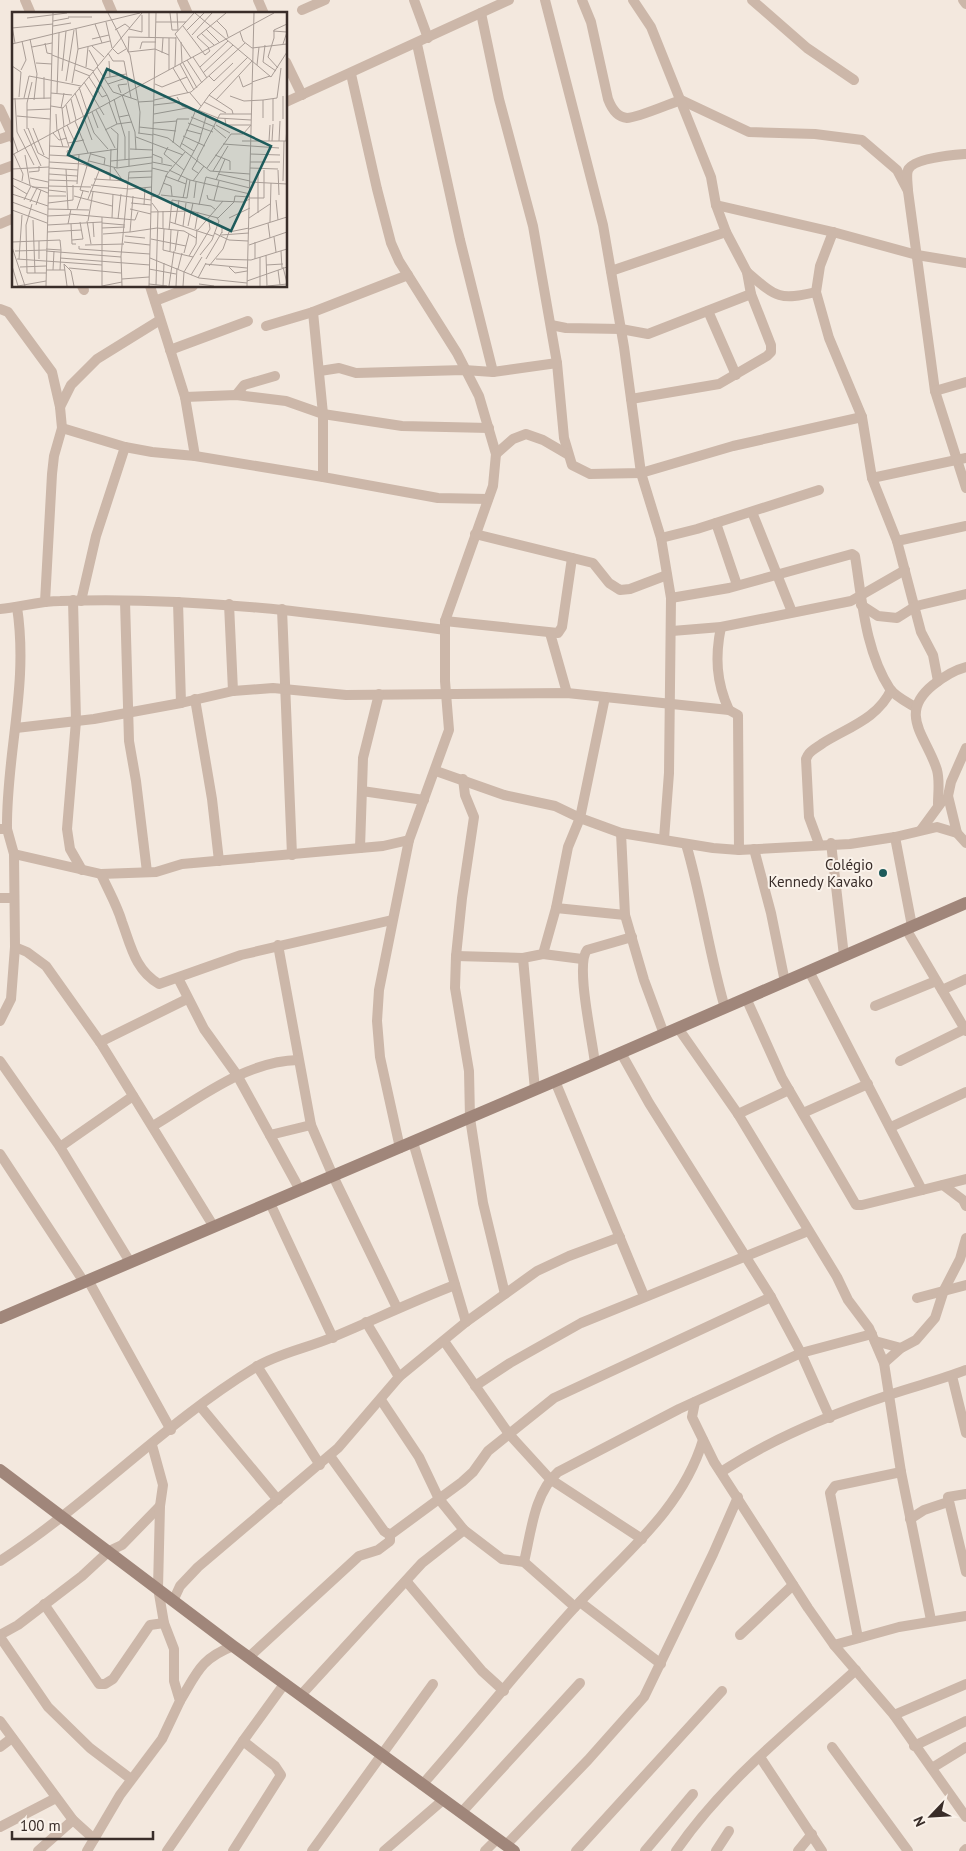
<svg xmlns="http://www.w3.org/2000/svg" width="966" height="1851" viewBox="0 0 966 1851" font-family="'PT Sans',sans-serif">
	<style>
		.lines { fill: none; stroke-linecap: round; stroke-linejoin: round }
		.street { stroke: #ccb7a9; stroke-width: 10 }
		.secondary { stroke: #a0867a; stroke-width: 12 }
		.poi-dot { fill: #1d5b5b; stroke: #faf2ea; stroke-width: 2 }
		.labels { text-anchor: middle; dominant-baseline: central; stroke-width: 4; stroke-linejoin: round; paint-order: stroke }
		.poi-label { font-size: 15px; fill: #392d29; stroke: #faf2ea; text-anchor: end }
		.inset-road { fill: none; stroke: #a99d96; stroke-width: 1 }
		.view { fill: #1d5b5b; fill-opacity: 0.15; stroke: #1d5b5b; stroke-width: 2.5 }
		.inset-edge { fill: none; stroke: #392d29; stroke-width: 2.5 }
	</style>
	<rect width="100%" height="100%" fill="#f3e8de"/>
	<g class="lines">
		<g class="street">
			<polyline points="25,0 31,14"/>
			<polyline points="107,0 113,14"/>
			<polyline points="182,0 188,14"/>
			<polyline points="258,0 264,14"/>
			<polyline points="414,0 428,38"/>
			<polyline points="545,0 603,225 624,347 641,473 661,538 671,598 669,773 664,839"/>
			<path d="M582,0L591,22L608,99C611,107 616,117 627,118C637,118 669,104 681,100L749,132L815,134L862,140L897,170L908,191"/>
			<polyline points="752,0 807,48 854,80"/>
			<polyline points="963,0 966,4"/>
			<polyline points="302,10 325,0"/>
			<polyline points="481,13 499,99 533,226 557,363 564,438 572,465 590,474 641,473 733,446 862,417"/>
			<polyline points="417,44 460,240 493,372"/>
			<polyline points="286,62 302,95"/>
			<polyline points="351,74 377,189 391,243 399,261 457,353 479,396 496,454 493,486 445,621 445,681 449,730 409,840 379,990 377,1021 380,1057 400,1148"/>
			<polyline points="286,102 509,0"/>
			<polyline points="0,109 14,139"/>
			<polyline points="0,139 12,135"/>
			<path d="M966,154C954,155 913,158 908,170C906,176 908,185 908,191L935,391L966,488"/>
			<polyline points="0,170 14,165"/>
			<polyline points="716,205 833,232 917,255 966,263"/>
			<polyline points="0,224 14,218"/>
			<polyline points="833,232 820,266 816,292 829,338 862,417 872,478 897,541 921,632 933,655 938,681"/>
			<polyline points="611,271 726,232"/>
			<path d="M747,272C776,297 779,301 816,292"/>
			<polyline points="82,286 84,290"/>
			<polyline points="150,286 185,397 195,456"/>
			<polyline points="155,301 193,286"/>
			<polyline points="0,309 8,312 52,372 60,407 62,428 125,447 152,452 195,456 323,477 438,498 488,499"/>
			<polyline points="708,311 736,375"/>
			<polyline points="551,325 566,328 621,329 648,334 751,294"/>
			<polyline points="266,326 313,312"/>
			<polyline points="170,350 248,321"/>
			<polyline points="320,371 339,368 356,373 464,370 493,372 557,363"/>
			<polyline points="935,391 966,382"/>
			<polyline points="236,395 244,385 275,376"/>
			<polyline points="185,397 236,395 286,401 323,414 402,426 489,428"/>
			<polyline points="631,399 719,384 767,356 771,352 771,345 751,294 747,272 726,232 716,205 711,177 651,27 633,0"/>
			<polyline points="60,407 71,385 97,359 160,320"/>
			<polyline points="496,454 513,439 526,434 543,440 567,454"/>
			<polyline points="323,477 323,414 313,312 408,275"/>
			<polyline points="872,478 966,458"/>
			<polyline points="752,512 792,612"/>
			<polyline points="716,523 737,585"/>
			<polyline points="475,534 593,563 609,583 620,590 630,589 667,575"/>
			<polyline points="661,538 697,529 819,490"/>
			<polyline points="897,541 966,526"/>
			<path d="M671,598L729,588L852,554L855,556C862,599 865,651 890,689C896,697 907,702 915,707"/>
			<polyline points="73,600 76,721 67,829 70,849 82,870"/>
			<polyline points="81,601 96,536 125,447"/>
			<polyline points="125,601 129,741 136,781 147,872"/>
			<polyline points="45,602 52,474 54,456 62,428"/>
			<polyline points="178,602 181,703"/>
			<polyline points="229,604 233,691"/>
			<polyline points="861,605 878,616 897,618 916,606 966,594"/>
			<path d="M0,609C20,607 40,601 60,601C189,596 317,613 445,630"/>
			<polyline points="282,609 292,855"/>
			<polyline points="445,621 558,633 562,627 572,558"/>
			<path d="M721,627C715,656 716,682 729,710"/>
			<polyline points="672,631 721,627 851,601 905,570"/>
			<polyline points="550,633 567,693"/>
			<polyline points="195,699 212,799 219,861"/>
			<polyline points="16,728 94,719 181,703 233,691 273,688 346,695 567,693 729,710 738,715 739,850"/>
			<polyline points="436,771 504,795 555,806 580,818 621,833 713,848 739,850 850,844 895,837 937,827 957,833 966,843"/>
			<polyline points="463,779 465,795 474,817 462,898 456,956 455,988 469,1071 470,1118 483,1203 505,1294"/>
			<polyline points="362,791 424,800"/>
			<path d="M938,804C938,793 940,781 937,770C927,737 897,714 933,685C943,677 954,670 966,667"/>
			<path d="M7,829C6,753 29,686 17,607"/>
			<polyline points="921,830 943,800"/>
			<polyline points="621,833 625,915 644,980 664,1034"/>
			<polyline points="957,833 948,796 951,782 966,748"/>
			<polyline points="895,837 912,926"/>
			<polyline points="831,843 844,956"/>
			<path d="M686,844C702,898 709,954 725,1008"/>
			<path d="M819,844L809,817L806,759L808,755C811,750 818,747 823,743C849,727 878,718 891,690"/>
			<polyline points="360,848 363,758 379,694"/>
			<polyline points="754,849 771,913 785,982"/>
			<polyline points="14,854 101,874 156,872 182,864 383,846 409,840"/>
			<path d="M101,874C108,890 117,905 122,922C131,946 135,970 159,984L241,955L392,920"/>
			<polyline points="0,898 14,898"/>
			<polyline points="556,908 625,915"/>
			<polyline points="906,929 966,1031"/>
			<polyline points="278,945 311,1125 333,1176 397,1308"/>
			<polyline points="15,947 27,952 46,966 100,1042 214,1227"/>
			<polyline points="543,954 582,959"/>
			<polyline points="456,956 523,958 543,954 556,908 568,847 580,818 605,697"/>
			<polyline points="523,958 535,1090"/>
			<polyline points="809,971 922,1190"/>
			<polyline points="178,978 204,1029 237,1075 300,1190"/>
			<polyline points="942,990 966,979"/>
			<polyline points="746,998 782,1078 856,1205 862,1205 966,1179"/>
			<polyline points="875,1006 936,981"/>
			<polyline points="0,1021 11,999 15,947 14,854 7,829 1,829"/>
			<polyline points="678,1028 738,1114 837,1277 848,1300 869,1328 884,1363 901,1472 931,1620"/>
			<polyline points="100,1042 187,999"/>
			<polyline points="621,1053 649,1103 771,1297 801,1353 830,1418"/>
			<polyline points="0,1061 60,1147 130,1262"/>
			<polyline points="900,1061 965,1029"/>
			<path d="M595,1064C593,1042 575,965 587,950L632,937"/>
			<polyline points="555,1081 644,1296"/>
			<polyline points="803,1113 868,1084"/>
			<polyline points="738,1114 789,1090"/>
			<path d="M153,1126C197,1100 245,1061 298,1060"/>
			<polyline points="891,1127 966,1092"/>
			<polyline points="270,1135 311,1125"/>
			<polyline points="413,1142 466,1322"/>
			<polyline points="60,1147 133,1096"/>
			<polyline points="0,1154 84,1282"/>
			<polyline points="943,1185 963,1200 966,1206"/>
			<polyline points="270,1203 333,1338"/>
			<polyline points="88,1280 171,1430"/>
			<polyline points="917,1298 966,1285"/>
			<polyline points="366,1322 399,1377"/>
			<polyline points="444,1341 509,1434 550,1479 642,1539"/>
			<polyline points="875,1341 901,1348"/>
			<polyline points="884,1363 901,1348 916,1340 935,1318 944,1290 960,1259 966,1238"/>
			<polyline points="257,1366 320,1465"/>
			<polyline points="952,1376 966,1433"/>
			<polyline points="475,1386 510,1363 581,1323 808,1231"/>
			<polyline points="381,1400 419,1457 439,1499 464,1530 502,1559 524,1562 575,1607"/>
			<polyline points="695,1402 692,1417 714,1462 808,1608 834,1645 894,1715 966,1817"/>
			<polyline points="200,1406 278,1500"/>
			<polyline points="330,1456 384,1531 390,1535 462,1482 473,1472 488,1451 554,1398 771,1297"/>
			<path d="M721,1472C771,1439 832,1414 889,1395C915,1386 941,1380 966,1370"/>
			<polyline points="966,1494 948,1497 966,1572"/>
			<polyline points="910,1519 924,1510 948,1502"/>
			<path d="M0,1561C90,1503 164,1423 256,1367C279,1353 308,1348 333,1337C374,1320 413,1301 455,1285"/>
			<path d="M524,1562C531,1533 534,1493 558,1472L679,1409L801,1353L872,1334"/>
			<polyline points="407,1582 482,1671 504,1691"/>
			<polyline points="174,1599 180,1586 198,1567 338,1448 399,1377 466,1322 537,1271 569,1256 620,1237"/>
			<polyline points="580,1602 661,1664"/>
			<polyline points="44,1604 99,1684 105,1684 113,1679 150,1625 164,1623"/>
			<polyline points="0,1635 18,1625 82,1576 109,1551 122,1545 160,1506"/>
			<polyline points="740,1635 793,1585"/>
			<polyline points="0,1637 48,1707 90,1748 131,1779"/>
			<polyline points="858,1638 830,1493 835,1486 901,1472"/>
			<polyline points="834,1645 899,1627 966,1616"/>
			<polyline points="249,1657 359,1556 378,1550 390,1541 390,1535"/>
			<polyline points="301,1695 422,1563 464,1530"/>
			<path d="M180,1701C197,1673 200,1659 233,1646"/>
			<polyline points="894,1715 966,1684"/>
			<polyline points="0,1721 73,1820 94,1839"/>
			<polyline points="914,1746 966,1721"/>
			<polyline points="0,1747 12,1738"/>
			<polyline points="832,1747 908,1851"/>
			<polyline points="760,1757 822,1851"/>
			<polyline points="932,1768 966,1747"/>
			<path d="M422,1785C474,1726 523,1664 576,1606C624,1554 682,1510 703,1440"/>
			<polyline points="461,1813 580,1683"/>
			<polyline points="0,1827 56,1798"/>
			<polyline points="506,1845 588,1760 644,1697 713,1554 738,1497"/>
			<polyline points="38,1851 73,1820"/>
			<polyline points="87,1851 120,1795 162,1739 180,1701 174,1681 174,1649 164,1623 158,1588 160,1506 163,1485 152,1445"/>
			<polyline points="167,1851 243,1741"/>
			<polyline points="233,1851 281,1775 275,1766 243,1741 285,1683"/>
			<polyline points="312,1851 433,1684"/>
			<polyline points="384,1851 443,1800"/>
			<polyline points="485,1851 497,1839"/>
			<polyline points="576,1851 722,1691"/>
			<polyline points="645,1851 693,1794"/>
			<path d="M676,1851C724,1781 793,1727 856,1670"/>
			<polyline points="716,1851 729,1831"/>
			<polyline points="798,1851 812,1834"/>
			<polyline points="964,1851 966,1849"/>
		</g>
		<g class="secondary">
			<polyline points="0,1318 595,1064 966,903"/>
			<polyline points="0,1470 233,1646 514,1851"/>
		</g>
	</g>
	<circle class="poi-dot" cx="883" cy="873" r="5"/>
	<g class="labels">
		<g class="poi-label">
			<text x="873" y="864">Colégio<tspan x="873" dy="17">Kennedy Kavako</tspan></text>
		</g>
	</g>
	<g transform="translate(12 12)">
		<rect width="275" height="275" fill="#f3e8de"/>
		<path class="inset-road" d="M96,1L118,43L128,100L127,121M137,1V25M158,1L160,18H166M165,1L166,18M183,1L259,65L275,40M56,5H80M15,6L55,1M41,9L57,6M205,9L214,18L216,25M94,10L100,36L106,42L114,37M144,10H174M83,12L90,31M0,14L3,31M41,14L59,11M171,14L193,43L198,39L196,36M0,16L41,12M117,17L130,20V3M194,17L207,30M103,18L113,12L118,16M175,18L192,1M261,19L275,20L271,32M228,20L231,29L240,36L275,32M189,21L202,33M180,23L200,1M116,25L164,26M117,25L116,40L143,37L157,43M262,26L256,45L266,56M262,26V18L275,12M18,27L25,62L22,88M80,27L97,23M169,30L170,51M33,31L35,41L40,42M0,32L128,1M253,33L251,50L264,59M80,34L92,45M20,35L40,31M197,36L185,25L214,1M66,37L98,29M128,37L130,30H144M77,38L86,54M96,41L101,49H112L119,86M150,41L151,26M40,43L82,59M181,45L195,66M179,46L163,22L182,1M175,48L190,71M97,49L98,65M24,51L40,52M171,51L185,76M168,52L182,78M245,53L247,35M0,54L9,60L7,85M74,55L76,35M85,55L101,80L125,88M163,55L164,25M188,55L216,29M161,56L176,81M9,58L14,48L10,29M63,58L78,64M157,58V26M50,59L54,19M81,60L95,83M191,61L221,33M197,64L202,69L221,51M227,64L231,75L240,71M77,65L90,85L95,83L98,90M93,66L114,62M54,69L62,18M72,70L92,103M240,70L258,64M60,71L66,37L64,17M96,72L114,66M143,72L150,75L175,65M67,75L76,102M39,81L60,83M45,81L47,21M63,81L80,128M109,81L106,73L115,72M178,81L189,94M110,83L123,120L124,138M197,83L220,98L221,102M218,84L232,89L251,88M271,84V107M165,85L170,94L185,100L198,82L236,45M3,86L5,120L22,153M12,86L17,64L69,74M0,87L39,86M32,87V65M59,87L64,108M102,87L107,105M261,87V109M142,88L179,80L233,31M204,88L240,49M97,90L105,112M126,90L142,89M192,90L214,101M54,93L58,111M142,93L168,90M39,94L51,96L130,1M49,96L52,81M50,96L52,115M15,98L39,97M84,98L103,136M186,98L206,106L239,108M80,100L86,116M185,100L205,110M44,102L45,119M75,102L82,121L96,137M142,102L175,96M5,104L38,107M179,105L203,115M251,106V88L265,86L269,56M63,109L76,141M141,111L165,109M176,111L201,120M55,113L63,130M204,113L218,121M127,115L164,119M16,116L26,141L37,147M21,116L32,143M51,116L58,138L55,139L56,144M99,116L106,122L105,156M202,116L214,126M12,117L29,154M15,117V91L20,70M46,118L51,135M93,118L105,112L120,110M174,118L189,122M117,119V154M41,121L47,128L55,126M126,121L141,123M141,122L156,126L198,159L238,162M0,123L6,140M171,124L193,134M124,125L171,143M230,129H275M257,129L258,113M260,129L261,112M267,129L268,109M274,129L275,114M56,131L72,128M161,131L165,107H177M169,131L182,139M211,132L267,136M37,134L56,135M156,135L152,142L172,158M168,135L183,100M118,137L141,138M2,142L11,162L10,169M79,142L93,146L92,153M140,142L150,146V151M238,142L268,143M0,143L262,1M13,143L18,173M37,143L56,144L106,137M203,143L218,149V158M185,147L208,102H240M186,147L180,157L186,161M113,148V125L107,105L117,103M77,149L105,156L140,151M99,149L140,145M37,150L70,152L98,161M140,150L160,154M238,150H268M37,156L66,158M102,156L111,169M140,156L156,160M195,156L219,122H231L239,113H214L213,107M238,156L266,157M0,157L37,155M54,157L56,197M157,158L178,168L238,182M266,158L267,183M201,159L216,134M17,160L27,159V154M246,160V201M37,162L65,164M206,162L238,169M153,164L174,172M0,166L36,181M18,166L36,170M116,166L140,165M82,167L115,169M37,168L65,169M98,168L99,137M204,168L213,147M166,169L187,130L194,105M181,169L192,154M271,169L272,129M238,170L275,172M151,171L159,174L160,184M65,172L67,143M0,173L15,182M79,173L117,177L140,175M36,174L79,175M20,175L36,176M36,178L54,180M78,179L139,188M77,180L68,178L79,140M0,182L36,194M149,183L175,186L178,168M195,183L196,187L204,189L231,190L238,187M36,184H54M62,184L100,194M139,185L147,183L155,162L173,140M171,186L175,167M182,186L184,170M238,186H252V158M76,187L87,159M12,188L19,174M160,188L199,194L204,198M202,188L207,169M264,188L266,208M0,190L35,203M18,190L25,176M36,191L61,188V173M119,191L139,193M140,191L146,199L144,273M24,193L29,178M132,193L133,176M187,193L194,165L238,176M36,197L77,198M65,197L71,179M118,197L139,202M0,198L35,211M151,199V217M139,200L179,199L206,206L222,190L223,184L238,185M57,202L123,208L126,200M35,204L57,203M100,206L101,182M217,206L238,196M237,206L258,192M106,207L109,182M21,208L23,261M75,209L79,232M76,209L81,180M81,210L82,225M158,210L201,224M198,210L210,215V221M258,210L259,171M90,211L113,213M256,211L258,226M56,212L59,197M59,212L60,232H64M163,212L167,188M35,213L90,210M171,214L174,191M176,214L181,191M90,216L113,215M152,217L151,238L181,245M183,217L186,200M237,217L275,205M157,218L160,188M186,218L211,189M35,220L69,218M118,220L145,216L172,219L184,226M202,221L217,228L236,229M91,222L118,220L121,184M209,223L237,221M113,224L133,226M262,225L264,240M139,227L174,234M60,228L71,227L68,210M0,230L48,228L49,238L34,237M112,230L138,233M243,230V247M73,233L112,232M237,233L275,220M67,234V237L138,242M0,235L13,274M3,239L34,238M34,239L109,245M158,239L159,218M163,239L166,219M269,239L270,256M172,241L177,222M188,243L200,228L207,209L205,206M254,243L255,274M177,244L184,232L185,217M248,245V274M48,246L138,253M138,246L187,266L235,271M5,247L90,253M7,247L10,203M27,247V229M194,247L210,220M204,247L239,248L275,237M52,252L59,259L62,274M52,252L55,274M193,252L235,256M254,253L271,252M0,254L6,274M197,254L211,237L217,220L237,216M8,255L34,254M217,255L223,261L235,259M271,255L275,271M57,256L109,261M137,257L164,262M166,257L170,241M34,258H53M41,258L42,239M48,258L49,238M266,258L268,273M15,261L14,213L20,192M15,261H34M179,263L190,245M186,266L194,251M110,267L137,265M235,269L275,255M137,272L155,274M187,272L202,274M6,274L34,269M34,274L41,1M90,274V205M90,274L110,270M110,274L109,244L117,160L140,159M137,274L144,1M151,274L152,251M157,274L162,239M164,274L165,256M171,274L172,260L198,217L197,210M235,274L242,1M256,274L275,272"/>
		<path class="view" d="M95,57L259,134L219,219L56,143Z"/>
		<rect width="275" height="275" class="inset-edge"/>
	</g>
	<g transform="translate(931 1816) rotate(245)" stroke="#faf2ea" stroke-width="4" paint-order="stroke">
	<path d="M0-4L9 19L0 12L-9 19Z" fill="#392d29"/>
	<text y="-8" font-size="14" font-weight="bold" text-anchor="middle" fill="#392d29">N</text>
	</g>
	<path d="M12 1831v8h141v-8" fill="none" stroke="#392d29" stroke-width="2.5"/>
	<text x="20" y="1831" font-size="15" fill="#392d29" stroke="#faf2ea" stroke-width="4" paint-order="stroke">100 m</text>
</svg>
